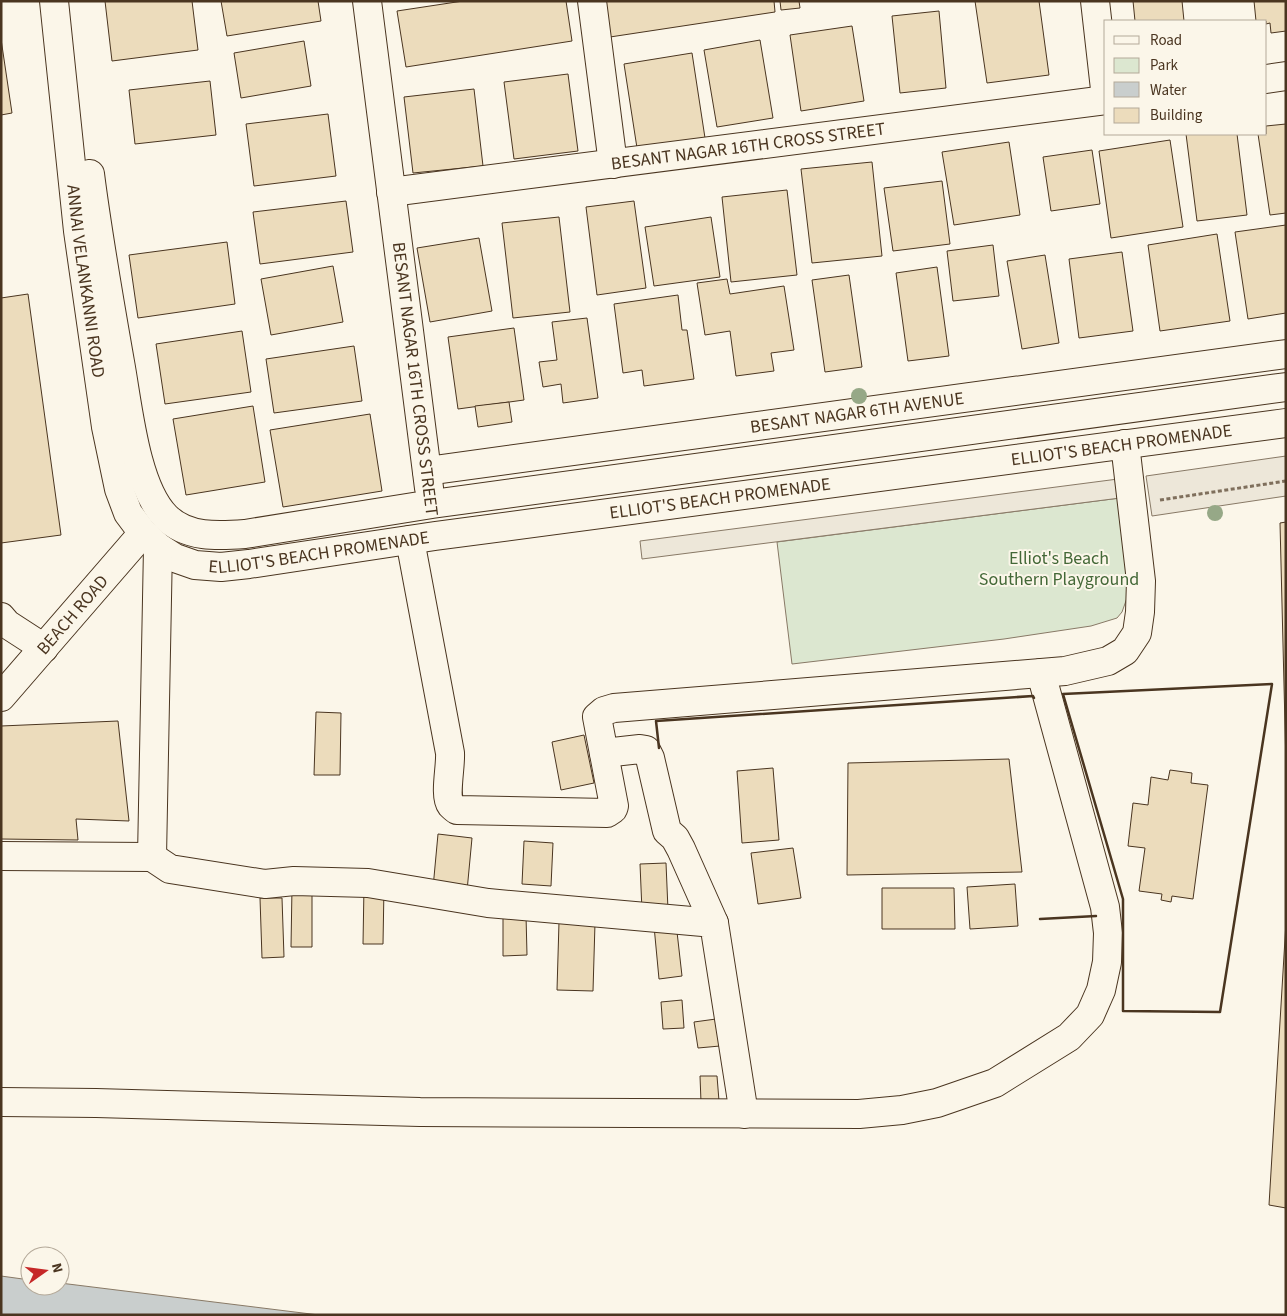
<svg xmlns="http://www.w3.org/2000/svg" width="1287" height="1316" viewBox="0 0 1287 1316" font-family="'Source Sans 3',sans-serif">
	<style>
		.green { fill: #dce7d0; stroke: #887966 }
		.parking { fill: #ede7d9; stroke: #887966 }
		.water { fill: #c9cecd; stroke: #887966 }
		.building { fill: #ecdcbc; stroke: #4a3520 }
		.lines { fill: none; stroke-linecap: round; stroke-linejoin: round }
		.minor-casing { stroke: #4a3520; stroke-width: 30 }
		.path { stroke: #7f6f5c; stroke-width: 3; stroke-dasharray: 4 2.5; stroke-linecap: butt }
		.minor { stroke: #fbf6e9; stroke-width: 28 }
		.wall { stroke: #4a3520; stroke-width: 2.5 }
		.tree { fill: #96a887 }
		.labels { text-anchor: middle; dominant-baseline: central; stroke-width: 4; stroke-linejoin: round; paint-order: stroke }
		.street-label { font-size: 18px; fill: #4a3520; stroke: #fbf6e9 }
		.park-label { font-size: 18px; fill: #436837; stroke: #fbf6e9 }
	</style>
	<rect width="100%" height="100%" fill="#fbf6e9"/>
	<polygon class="green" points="1120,498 1129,564 1127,598 1122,612 1117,618 1091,626 1004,639 792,664 777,542"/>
	<g class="parking">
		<polygon points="1286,456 1286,496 1152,516 1146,476"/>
		<polygon points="1118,479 1120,498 642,559 640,541"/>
	</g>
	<polygon class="water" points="1,1276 30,1280 30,1286 60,1286 60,1283 319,1315 1,1315"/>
	<g class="building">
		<polygon points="105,1 192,1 198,50 112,61"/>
		<polygon points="221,1 318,1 321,21 227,36"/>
		<polygon points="463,1 566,1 572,41 406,67 397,11"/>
		<polygon points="605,1 774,1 775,12 610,37"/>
		<polygon points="780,1 799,1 800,8 781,10"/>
		<polygon points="975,1 1039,1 1049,75 987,83"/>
		<polygon points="1133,1 1182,1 1184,21 1135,21"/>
		<polygon points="1254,1 1286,1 1286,31 1271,33 1270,23 1266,24 1266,21 1256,21"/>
		<polygon points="939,11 946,88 900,93 892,16"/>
		<polygon points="852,26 864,101 801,111 790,35"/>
		<polygon points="1,39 12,113 1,115"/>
		<polygon points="760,40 773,118 717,127 704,50"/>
		<polygon points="304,41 311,86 241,98 234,53"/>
		<polygon points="692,53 705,138 637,148 624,64"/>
		<polygon points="568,74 578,151 514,159 504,82"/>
		<polygon points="210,81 216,135 135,144 129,90"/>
		<polygon points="474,89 483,166 413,173 404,97"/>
		<polygon points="328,114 336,176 254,186 246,124"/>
		<polygon points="1286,124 1286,213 1270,215 1258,134 1266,134 1266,126"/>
		<polygon points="1186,134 1237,134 1247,215 1197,221"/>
		<polygon points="1170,140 1183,227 1111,238 1099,151"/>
		<polygon points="1009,142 1020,215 954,225 942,152"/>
		<polygon points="1092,150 1100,204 1051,211 1043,157"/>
		<polygon points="872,162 882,256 812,263 801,169"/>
		<polygon points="942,181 950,244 893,251 884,188"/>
		<polygon points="787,190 797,275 731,282 722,197"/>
		<polygon points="346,201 353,252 260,264 253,212"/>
		<polygon points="634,201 646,288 597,295 586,207"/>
		<polygon points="559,217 570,312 513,318 502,223"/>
		<polygon points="711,217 720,277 654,286 645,227"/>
		<polygon points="1286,225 1286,313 1248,319 1235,232"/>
		<polygon points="1217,234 1230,321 1160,331 1148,245"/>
		<polygon points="479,238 492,311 430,322 417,248"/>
		<polygon points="227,242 235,304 138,318 129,255"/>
		<polygon points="993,245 999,296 953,301 947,251"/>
		<polygon points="1122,252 1133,331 1079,338 1069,259"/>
		<polygon points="1045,255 1059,343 1022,349 1007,261"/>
		<polygon points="333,266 343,322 271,335 261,279"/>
		<polygon points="937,267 949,356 908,361 896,273"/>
		<polygon points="849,275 862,367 825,372 812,280"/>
		<polygon points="727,279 730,294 784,286 794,350 771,353 774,371 736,376 730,331 705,335 697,283"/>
		<polygon points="28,294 61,535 1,543 1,298"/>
		<polygon points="678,295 682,330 687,330 694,379 644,386 642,370 623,373 614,304"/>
		<polygon points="587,318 598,398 563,403 561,384 543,387 539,362 557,360 552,322"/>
		<polygon points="514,328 524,400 458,409 448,337"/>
		<polygon points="242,331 251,392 165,404 156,344"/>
		<polygon points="354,346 362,401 274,413 266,359"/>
		<polygon points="509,402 512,422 478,427 475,406"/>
		<polygon points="253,406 265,482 186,495 173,419"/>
		<polygon points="370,414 382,491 283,507 270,430"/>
		<polygon points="1286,522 1286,766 1280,523"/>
		<polygon points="316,712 341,713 340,775 314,775"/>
		<polygon points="118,721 129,821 76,819 78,840 1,839 1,726"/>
		<polygon points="584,735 594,783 561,790 552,742"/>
		<polygon points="1009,759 1022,872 847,875 848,763"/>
		<polygon points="773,768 779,840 742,843 737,771"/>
		<polygon points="1170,770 1192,773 1191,783 1208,785 1193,899 1172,896 1171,902 1161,900 1162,894 1139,891 1145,848 1128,846 1133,803 1148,805 1151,777 1168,780"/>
		<polygon points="438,834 472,838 467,891 433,888"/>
		<polygon points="524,841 553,843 551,886 522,884"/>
		<polygon points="793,848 801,898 758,904 751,853"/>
		<polygon points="666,863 668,910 642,911 640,864"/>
		<polygon points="1015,884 1018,926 970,929 967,887"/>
		<polygon points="364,886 384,887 383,944 363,944"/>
		<polygon points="292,887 312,887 312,947 291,947"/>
		<polygon points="882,888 954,888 955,929 882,929"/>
		<polygon points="260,898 282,898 284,957 262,958"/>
		<polygon points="503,915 526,915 527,955 503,956"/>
		<polygon points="559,922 595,923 593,991 557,990"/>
		<polygon points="1286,922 1286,1208 1269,1205"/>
		<polygon points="676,923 682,976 659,979 654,926"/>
		<polygon points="682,1000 684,1028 663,1029 661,1002"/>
		<polygon points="716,1019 720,1046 698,1048 694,1022"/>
		<polygon points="700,1076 717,1076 719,1101 701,1102"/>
	</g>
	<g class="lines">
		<defs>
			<g id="minor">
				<path id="s1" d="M54,1L78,231L106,427L119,489L128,513L143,533L158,547L175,558L195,565L221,567L249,564L435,536L1286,423"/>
				<polyline points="367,1 429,488"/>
				<polyline points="592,1 613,164"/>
				<polyline points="1095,1 1106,98"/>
				<polyline points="1266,79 1286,76"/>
				<path d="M90,174C98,237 109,299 120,362C128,405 135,486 166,517C187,538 218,536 245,534L432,504L1286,387"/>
				<path id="s2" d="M391,192L1106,100"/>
				<path id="s3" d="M427,471L1286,354"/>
				<path d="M410,540L450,753C451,766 444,796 451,805C453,807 455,809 457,810L607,813L613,809L614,806L597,717L604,711L614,708L1065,671L1108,661L1125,651L1137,633L1140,612L1141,581L1125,444"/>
				<polyline points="1,617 7,624 44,648"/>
				<path id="s4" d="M1,697L143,533"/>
				<polyline points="604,753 640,749 646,750 650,758 667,831 675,838 681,849 714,923"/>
				<polyline points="1,856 152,857 170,869 265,884 294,881 368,883 488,903 714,923 744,1114"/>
				<polyline points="152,857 158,547"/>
				<polyline points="1,1102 96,1103 420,1112 859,1114 902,1110 937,1103 995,1083 1069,1037 1090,1015 1101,990 1107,962 1108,933 1105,907 1041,673"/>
			</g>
		</defs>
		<use href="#minor" class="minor-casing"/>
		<polyline class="path" points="1160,500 1286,481"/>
		<use href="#minor" class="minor"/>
		<g class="wall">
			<polygon points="1272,684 1220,1012 1123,1011 1123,899 1063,694"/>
			<polyline points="659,748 656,721 1033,696 1034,698"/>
			<polyline points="1040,919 1096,916"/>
		</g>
	</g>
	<g class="tree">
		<circle cx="859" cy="396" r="8"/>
		<circle cx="1215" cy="513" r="8"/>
	</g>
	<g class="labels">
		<g class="street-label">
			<text stroke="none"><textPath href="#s2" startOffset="360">BESANT NAGAR 16TH CROSS STREET</textPath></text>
			<text stroke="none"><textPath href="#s1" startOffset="282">ANNAI VELANKANNI ROAD</textPath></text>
			<text transform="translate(415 379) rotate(83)">BESANT NAGAR 16TH CROSS STREET</text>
			<text stroke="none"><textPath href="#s3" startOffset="434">BESANT NAGAR 6TH AVENUE</textPath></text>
			<text stroke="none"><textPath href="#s1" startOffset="1540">ELLIOT'S BEACH PROMENADE</textPath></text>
			<text stroke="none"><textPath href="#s1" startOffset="1135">ELLIOT'S BEACH PROMENADE</textPath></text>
			<text stroke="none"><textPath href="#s1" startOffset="730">ELLIOT'S BEACH PROMENADE</textPath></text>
			<text stroke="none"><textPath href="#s4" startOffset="109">BEACH ROAD</textPath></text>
		</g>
		<g class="park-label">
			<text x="1059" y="558">Elliot's Beach<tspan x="1059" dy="21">Southern Playground</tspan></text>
		</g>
	</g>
	<rect width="1287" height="1316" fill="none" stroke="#4a3520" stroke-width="5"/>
	<rect x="1104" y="20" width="162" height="115" fill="#fbf6e9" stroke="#b4a999"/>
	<rect x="1114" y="36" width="25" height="8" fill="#fbf6e9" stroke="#b4a999"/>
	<text x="1150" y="45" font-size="15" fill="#4a3520">Road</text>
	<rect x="1114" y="58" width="25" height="15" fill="#dce7d0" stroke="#b4a999"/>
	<text x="1150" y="70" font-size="15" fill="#4a3520">Park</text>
	<rect x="1114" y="82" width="25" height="15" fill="#c9cecd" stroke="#b4a999"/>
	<text x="1150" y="95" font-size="15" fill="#4a3520">Water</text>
	<rect x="1114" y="108" width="25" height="15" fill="#ecdcbc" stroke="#b4a999"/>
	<text x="1150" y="120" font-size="15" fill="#4a3520">Building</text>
	<g transform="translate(45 1271) rotate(76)"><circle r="24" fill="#fbf6e9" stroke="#b4a999"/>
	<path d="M0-4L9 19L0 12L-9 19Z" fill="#c62828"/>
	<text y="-8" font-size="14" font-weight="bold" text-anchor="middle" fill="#4a3520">N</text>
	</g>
</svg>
